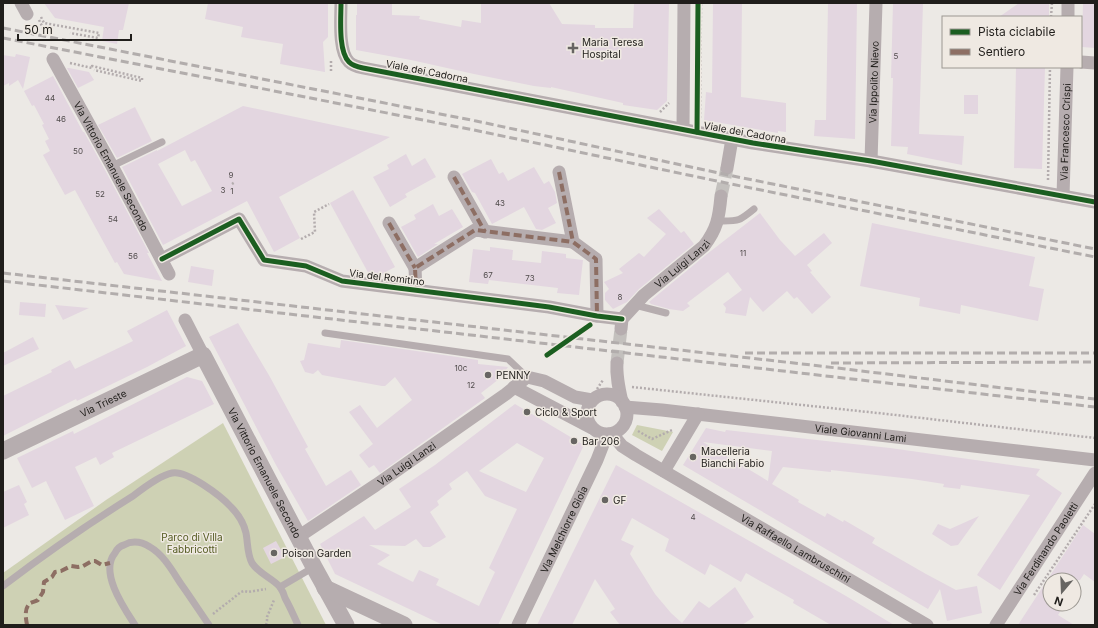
<svg xmlns="http://www.w3.org/2000/svg" width="1098" height="628" viewBox="0 0 1098 628" font-family="Inter,sans-serif">
	<style>
		.green { fill: #ced1b4 }
		.building { fill: #e3d6e0; fill-rule: evenodd }
		.lines { fill: none; stroke-linecap: round; stroke-linejoin: round }
		.minor-tunnel { stroke: #c3c0bd; stroke-width: 13; stroke-dasharray: 13 6; stroke-linecap: butt }
		.path { stroke: #b3acad; stroke-width: 2.5; stroke-dasharray: 2 2; stroke-linecap: butt }
		.service { stroke: #b6adaf; stroke-width: 7 }
		.minor { stroke: #b6adaf; stroke-width: 13 }
		.tertiary { stroke: #b6adaf; stroke-width: 17 }
		.rail { stroke: #b2adac; stroke-width: 3; stroke-dasharray: 8 4; stroke-linecap: butt }
		.quiet { stroke: #8d6e63; stroke-width: 4; stroke-dasharray: 8 4; stroke-linecap: butt }
		.cycleway-casing { stroke: #efe9e2; stroke-width: 8 }
		.cycleway { stroke: #1b5e20; stroke-width: 5 }
		.poi-dot { fill: #676562; stroke: #efe9e2; stroke-width: 1.5 }
		.labels { text-anchor: middle; dominant-baseline: central; stroke-width: 3; stroke-linejoin: round; paint-order: stroke }
		.number-label { font-size: 8px; fill: #514c4c }
		.poi-label { font-size: 10px; fill: #201e1b; stroke: #efe9e2; text-anchor: start }
		.street-label { font-size: 10px; fill: #201e1b; stroke: #efe9e2 }
		.park-label { font-size: 10px; fill: #545b21; stroke: #efe9e2 }
	</style>
	<rect width="100%" height="100%" fill="#ece9e5"/>
	<g class="green">
		<polygon points="223,423 326,625 3,625 3,573 106,500"/>
		<polygon points="637,425 673,432 662,451 632,435"/>
	</g>
	<g class="building">
		<polygon points="44,3 129,3 123,30 119,30 117,44 102,41 104,27 55,18"/>
		<polygon points="208,3 328,3 328,37 323,42 325,72 280,64 283,44 241,37 243,27 205,19"/>
		<polygon points="357,3 392,3 392,15 420,16 419,19 461,27 462,20 481,23 481,3 549,3 562,24 595,25 595,28 633,28 634,3 669,3 667,101 657,110 623,105 623,103 551,87 551,88 534,86 474,74 411,60 356,50 356,15 357,15"/>
		<polygon points="828,3 857,3 855,139 814,136 815,120 826,120"/>
		<polygon points="893,3 923,3 919,134 964,136 962,165 907,154 908,147 891,146 893,78 891,78"/>
		<polygon points="1019,3 1049,3 1049,17 999,17"/>
		<polygon points="1083,3 1095,3 1095,48 1082,47"/>
		<polygon points="713,4 742,4 741,97 786,103 786,132 778,131 778,133 704,120 706,92 712,93"/>
		<polygon points="16,54 30,57 23,89 18,80 9,86 9,83 3,86 3,55 15,57"/>
		<polygon points="1016,67 1045,67 1042,169 1014,168"/>
		<polygon points="67,68 69,68 89,72 94,80 78,88"/>
		<polygon points="53,76 83,132 84,132 105,170 149,253 147,253 162,281 124,274 117,262 115,263 75,190 65,195 43,155 50,151 45,141 49,139 42,125 44,124 34,105 32,106 24,91"/>
		<rect x="964" y="95" width="14" height="19"/>
		<path d="M243,106L390,137L279,197L300,238L274,252L247,201L163,245L122,167L157,150V151ZM185,150L191,162L195,160L212,191L182,206L158,164Z"/>
		<polygon points="135,107 152,141 117,158 98,125"/>
		<polygon points="406,154 412,166 425,158 436,177 405,194 407,197 390,207 373,177 389,169 387,165"/>
		<polygon points="491,159 499,174 503,172 508,181 534,167 544,184 549,181 555,192 557,203 548,208 556,223 542,230 536,229 524,207 492,224 475,193 472,192 462,174"/>
		<polygon points="353,190 395,267 376,277 370,276 330,203"/>
		<polygon points="433,204 439,216 452,209 463,227 434,244 438,244 418,257 401,227 416,219 414,215"/>
		<polygon points="659,209 681,233 684,231 694,244 639,289 627,302 613,309 605,300 605,293 609,289 604,282 623,273 619,269 639,253 644,257 666,234 647,218"/>
		<polygon points="760,213 780,240 795,256 824,233 832,243 807,265 812,271 810,272 831,297 812,314 797,297 794,299 787,291 763,312 750,297 746,316 725,313 726,308 723,304 742,290 728,272 687,303 690,306 683,311 669,309 651,304 649,302 707,254"/>
		<polygon points="872,223 1035,257 1029,286 1044,289 1038,321 961,305 960,314 919,306 920,298 860,286"/>
		<polygon points="490,247 513,250 512,260 541,263 542,251 566,254 566,258 583,260 579,295 557,293 558,288 489,280 488,284 469,282 473,249 490,251"/>
		<polygon points="191,266 214,270 212,286 188,282"/>
		<polygon points="20,302 46,304 45,317 19,315"/>
		<polygon points="55,305 89,308 63,320"/>
		<polygon points="167,310 186,346 147,367 77,401 76,399 3,436 3,396 52,372 51,370 70,360 75,369 133,341 127,331"/>
		<polygon points="238,323 270,377 308,447 305,449 326,486 351,470 361,485 308,521 276,465 209,337"/>
		<polygon points="33,337 39,349 3,366 3,353"/>
		<polygon points="341,340 478,360 478,364 508,367 499,379 481,393 485,398 380,473 374,465 369,468 359,455 373,444 349,412 360,405 377,428 412,400 395,377 385,386 382,386 322,375 318,370 313,374 305,372 300,361 304,360 308,343 340,348"/>
		<polygon points="187,377 202,381 214,404 112,453 114,457 100,465 96,457 75,467 94,506 65,520 46,481 32,488 17,458 73,431 74,434"/>
		<path d="M515,404L584,445L498,625H443L335,574L320,544L364,516L375,530L411,507L399,489L435,465ZM517,443L544,458L526,492L479,471ZM467,471L485,496L517,509L489,568L495,572L479,606L436,585L439,579L419,570L413,582L377,564L390,555L369,545L405,546L416,539L423,547H430L446,537L430,512L439,505L437,501L452,489L449,484Z"/>
		<path d="M706,428L725,432L726,430L890,448L1040,469L1036,475L1062,493L1000,590L977,575L1030,495L961,485L960,489L943,487L944,484L912,479L831,470V472L783,467L772,484L799,500L798,502L825,517L827,513L843,522L844,520L875,538L872,543L926,574L956,590L977,586L982,613L947,621L940,589L928,609L683,465ZM703,442L772,451L768,481Z"/>
		<polygon points="616,465 846,596 894,625 831,625 793,603 794,600 746,573 741,582 710,564 705,575 665,551 669,539 632,518 621,540 634,546 630,554 655,594 671,613 682,623 699,601 709,608 735,587 754,617 742,625 620,625 610,612 615,609 595,579 572,625 537,625"/>
		<polygon points="19,485 27,502 24,504 29,515 3,528 3,492"/>
		<polygon points="979,516 958,545 951,546 932,534 938,524 950,529"/>
		<polygon points="1083,525 1095,534 1095,582 1084,574 1080,580 1050,580 1050,604 1065,604 1058,615 1074,625 1018,625"/>
		<polygon points="276,541 285,557 271,564 263,548"/>
	</g>
	<g class="lines">
		<g class="minor-tunnel">
			<polyline points="721,196 727,168"/>
			<polyline points="617,363 621,329"/>
		</g>
		<g class="path">
			<polyline points="41,17 44,23 99,33 98,38 70,33"/>
			<polyline points="1051,17 1052,3"/>
			<polyline points="39,20 43,28"/>
			<polyline points="331,61 331,72"/>
			<polyline points="70,63 92,68 92,66 142,78 142,81 94,70"/>
			<polyline points="660,112 669,103"/>
			<polyline points="700,118 701,3"/>
			<polyline points="1048,180 1050,67"/>
			<polyline points="232,184 235,182"/>
			<polyline points="301,239 315,232 314,212 329,204"/>
			<polyline points="632,387 887,414 1095,438"/>
			<polyline points="597,389 603,380"/>
			<polyline points="638,431 652,439 672,430"/>
			<polyline points="1034,595 1095,504"/>
			<polyline points="213,614 241,592 244,591 248,592 266,589"/>
			<polyline points="266,625 267,621 267,617 274,600"/>
		</g>
		<g class="service">
			<polyline points="112,166 162,142"/>
			<path d="M718,221C739,221 738,222 754,209"/>
			<polyline points="635,305 666,313"/>
			<polyline points="325,333 508,359 527,377"/>
			<path d="M3,586C45,554 88,524 133,496C142,489 161,475 172,473C187,470 221,496 231,507C238,514 244,524 246,533C248,543 247,554 252,563C259,574 272,578 280,587C282,590 284,594 285,598C290,607 294,616 298,625"/>
			<polyline points="280,587 314,567"/>
			<path d="M135,625C124,608 99,572 115,553C117,549 120,546 124,545C133,540 142,542 150,547C164,555 173,572 181,584C191,598 200,612 209,625"/>
		</g>
		<g class="minor">
			<polyline points="21,3 27,14"/>
			<path d="M341,3C341,18 338,51 349,62C353,66 358,67 363,68L753,143L871,161L1095,202"/>
			<polyline points="1068,17 1068,3"/>
			<path id="s1" d="M53,59L112,166L169,274"/>
			<polyline points="1081,62 1095,63"/>
			<polyline points="683,129 684,3"/>
			<path id="s2" d="M871,161L876,3"/>
			<polyline points="727,168 732,139"/>
			<polyline points="559,172 573,242 596,259 597,316"/>
			<polyline points="454,177 485,232"/>
			<path id="s3" d="M1063,196L1067,67"/>
			<polyline points="389,223 415,268"/>
			<polyline points="162,259 239,219 264,260 306,266 342,281 549,307 597,316 622,319"/>
			<polyline points="416,290 415,268 475,230 573,242"/>
			<polyline points="185,320 203,355"/>
			<path id="s4" d="M621,329L622,319L644,295L704,246C717,229 719,218 721,196"/>
			<path d="M617,363C616,376 619,389 622,402"/>
			<polyline points="514,387 592,428"/>
			<circle cx="607" cy="414" r="20"/>
			<path id="s5" d="M625,407L662,410L1095,460"/>
			<path id="s6" d="M612,434L622,446L636,455L927,625"/>
			<polyline points="664,471 698,414"/>
			<path id="s7" d="M298,537L376,485L506,394L527,377L544,381L575,397L592,400"/>
			<path id="s8" d="M518,625L597,460L604,442L609,434"/>
			<path id="s9" d="M996,625L1095,473"/>
		</g>
		<g class="tertiary">
			<path id="s10" d="M3,451L203,355L314,567L346,625"/>
			<polyline points="325,588 404,625"/>
		</g>
		<g class="rail">
			<polyline points="3,28 476,121 733,176 1095,249"/>
			<polyline points="3,38 474,130 731,184 1095,257"/>
			<polyline points="3,273 820,366 1095,399"/>
			<polyline points="3,281 1095,407"/>
			<polyline points="745,353 1095,353"/>
			<polyline points="831,363 1095,362"/>
		</g>
		<g class="quiet">
			<polyline points="559,172 573,242 596,259 597,316"/>
			<polyline points="454,177 485,232"/>
			<polyline points="389,223 415,268"/>
			<polyline points="416,290 415,268 475,230 573,242"/>
			<path d="M27,625C26,619 24,610 29,604C31,602 35,602 38,600L43,592L44,582L52,577L55,572L61,571L71,566L78,567L83,566L92,561H95L102,565L110,563"/>
		</g>
		<defs>
			<g id="cycleway">
				<path d="M341,3C341,18 338,51 349,62C353,66 358,67 363,68L753,143L871,161L1095,202"/>
				<polyline points="697,132 698,3"/>
				<polyline points="162,259 239,219 264,260 306,266 342,281 549,307 597,316 622,319"/>
				<polyline points="547,355 590,325"/>
			</g>
		</defs>
		<use href="#cycleway" class="cycleway-casing"/>
		<use href="#cycleway" class="cycleway"/>
	</g>
	<g class="poi-dot">
		<path d="M571 42h4v4h4v4h-4v4h-4v-4h-4v-4h4z"/>
		<circle cx="488" cy="375" r="4"/>
		<circle cx="527" cy="412" r="4"/>
		<circle cx="574" cy="441" r="4"/>
		<circle cx="693" cy="457" r="4"/>
		<circle cx="605" cy="500" r="4"/>
		<circle cx="274" cy="553" r="4"/>
	</g>
	<g class="labels">
		<g class="number-label">
			<text x="896" y="56">5</text>
			<text x="50" y="98">44</text>
			<text x="61" y="119">46</text>
			<text x="78" y="151">50</text>
			<text x="231" y="175">9</text>
			<text x="223" y="190">3</text>
			<text x="232" y="191">1</text>
			<text x="100" y="194">52</text>
			<text x="500" y="203">43</text>
			<text x="113" y="219">54</text>
			<text x="743" y="253">11</text>
			<text x="133" y="256">56</text>
			<text x="488" y="275">67</text>
			<text x="530" y="278">73</text>
			<text x="620" y="297">8</text>
			<text x="461" y="368">10c</text>
			<text x="471" y="385">12</text>
			<text x="693" y="517">4</text>
		</g>
		<g class="poi-label">
			<text x="582" y="42">Maria Teresa<tspan x="582" dy="12">Hospital</tspan></text>
			<text x="496" y="375">PENNY</text>
			<text x="535" y="412">Ciclo &amp; Sport</text>
			<text x="582" y="441">Bar 206</text>
			<text x="701" y="451">Macelleria<tspan x="701" dy="12">Bianchi Fabio</tspan></text>
			<text x="613" y="500">GF</text>
			<text x="282" y="553">Poison Garden</text>
		</g>
		<g class="street-label">
			<text transform="translate(427 71) rotate(11)">Viale dei Cadorna</text>
			<text stroke="none"><textPath href="#s2" startOffset="79">Via Ippolito Nievo</textPath></text>
			<text transform="translate(745 132) rotate(10)">Viale dei Cadorna</text>
			<text stroke="none"><textPath href="#s3" startOffset="64">Via Francesco Crispi</textPath></text>
			<text stroke="none"><textPath href="#s1" startOffset="122">Via Vittorio Emanuele Secondo</textPath></text>
			<text stroke="none"><textPath href="#s4" startOffset="92">Via Luigi Lanzi</textPath></text>
			<text transform="translate(387 277) rotate(7)">Via del Romitino</text>
			<text stroke="none"><textPath href="#s10" startOffset="111">Via Trieste</textPath></text>
			<text stroke="none"><textPath href="#s5" startOffset="237">Viale Giovanni Lami</textPath></text>
			<text stroke="none"><textPath href="#s7" startOffset="131">Via Luigi Lanzi</textPath></text>
			<text stroke="none"><textPath href="#s10" startOffset="355">Via Vittorio Emanuele Secondo</textPath></text>
			<text stroke="none"><textPath href="#s8" startOffset="106">Via Melchiorre Gioia</textPath></text>
			<text stroke="none"><textPath href="#s6" startOffset="217">Via Raffaello Lambruschini</textPath></text>
			<text stroke="none"><textPath href="#s9" startOffset="91">Via Ferdinando Paoletti</textPath></text>
		</g>
		<g class="park-label">
			<text x="192" y="537">Parco di Villa<tspan x="192" dy="12">Fabbricotti</tspan></text>
		</g>
	</g>
	<rect width="1098" height="628" fill="none" stroke="#201e1b" stroke-width="8"/>
	<rect x="942" y="16" width="140" height="52" fill="#efe9e2" stroke="#9c9892"/>
	<rect x="950" y="29" width="20" height="6" fill="#1b5e20" stroke="#9c9892"/>
	<text x="978" y="36" font-size="12" fill="#201e1b">Pista ciclabile</text>
	<rect x="950" y="49" width="20" height="6" fill="#8d6e63" stroke="#9c9892"/>
	<text x="978" y="56" font-size="12" fill="#201e1b">Sentiero</text>
	<g transform="translate(1062 592) rotate(199)"><circle r="19" fill="#efe9e2" stroke="#9c9892"/>
	<path d="M0-3L7 15L0 10L-7 15Z" fill="#676562"/>
	<text y="-6" font-size="11" font-weight="bold" text-anchor="middle" fill="#201e1b">N</text>
	</g>
	<path d="M18 34v6h113v-6" fill="none" stroke="#201e1b" stroke-width="2"/>
	<text x="24" y="34" font-size="12" fill="#201e1b" stroke="#efe9e2" stroke-width="3" paint-order="stroke">50 m</text>
</svg>
